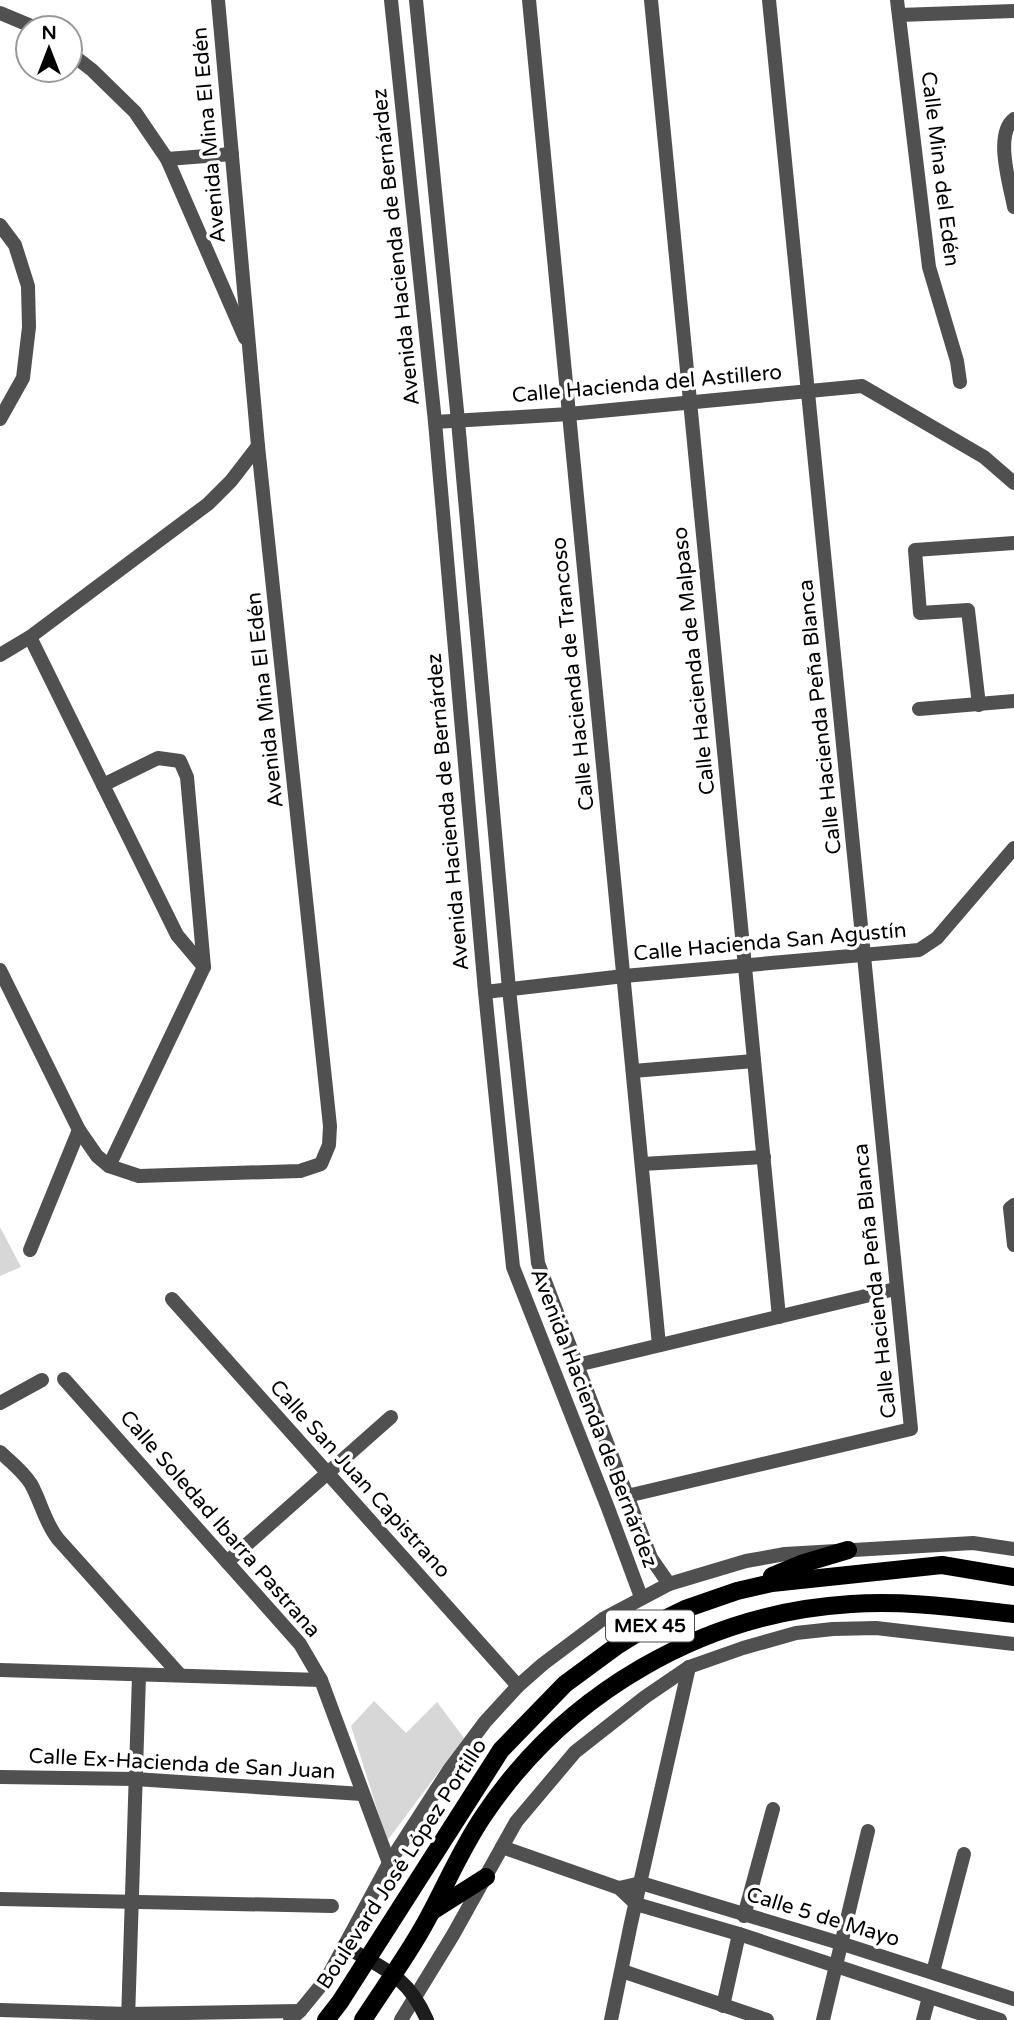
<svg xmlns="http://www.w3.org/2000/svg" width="1014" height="2020" viewBox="0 0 1014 2020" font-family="'Varela Round',sans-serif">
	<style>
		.green { fill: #d7d7d7 }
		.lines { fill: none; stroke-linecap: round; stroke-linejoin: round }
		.minor { stroke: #505050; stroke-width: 14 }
		.tertiary { stroke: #505050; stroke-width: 14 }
		.secondary { stroke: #1d1d1d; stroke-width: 14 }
		.primary { stroke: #000; stroke-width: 18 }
		.labels { text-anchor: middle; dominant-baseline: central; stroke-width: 7; stroke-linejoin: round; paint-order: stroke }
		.shield { fill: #fff; stroke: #4c4c4c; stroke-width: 2 }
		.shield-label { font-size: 19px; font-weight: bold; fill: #000 }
		.street-label { font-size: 21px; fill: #000; stroke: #fff }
	</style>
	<rect width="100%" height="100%" fill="#fff"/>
	<g class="green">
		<polygon points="0,1227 21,1267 0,1276"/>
		<polygon points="374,1701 406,1733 437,1702 464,1738 387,1841 351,1726"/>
	</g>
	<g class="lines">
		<g class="minor">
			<polyline points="529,0 659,1345"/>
			<polyline points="651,0 779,1317"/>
			<polyline points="897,0 929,267 957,361 960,382"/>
			<polyline points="0,13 36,28"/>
			<polyline points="899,15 1014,11"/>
			<polyline points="70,53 92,70 135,112 167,159 245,338"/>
			<path d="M1014,119C994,134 1010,185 1014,207"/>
			<polyline points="167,159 232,154"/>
			<polyline points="0,225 15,245 28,286 29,327 23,378 0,419"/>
			<polyline points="435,422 569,414 862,386 984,457 1014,483"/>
			<polyline points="30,637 177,935 204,967"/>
			<polyline points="0,655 30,637 208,504 231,481 258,446"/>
			<polyline points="979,705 968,610 920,613 915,550 1014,543"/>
			<polyline points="919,709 1014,701"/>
			<polyline points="103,785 158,758 180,761 187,777 204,967 109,1166"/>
			<polyline points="0,970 79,1130 97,1156 109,1166 139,1176 300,1171 321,1164 329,1145 330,1126 258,446 218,0"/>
			<polyline points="633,1071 754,1061"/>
			<polyline points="642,1164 764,1157"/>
			<polyline points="1014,1205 1010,1208 1014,1245"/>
			<polyline points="30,1250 79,1130"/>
			<polyline points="172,1299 518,1686"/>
			<polyline points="577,1365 895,1289"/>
			<polyline points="64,1379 300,1644 321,1680 389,1863"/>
			<polyline points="0,1403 42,1380"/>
			<path d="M0,1452C11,1462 23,1471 31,1484C41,1502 45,1523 58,1539L180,1675"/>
			<polyline points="627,1496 911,1429 769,0"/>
			<polyline points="227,1562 391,1417"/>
			<polyline points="0,1670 321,1680"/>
			<polyline points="0,1777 135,1779 362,1794"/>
			<polyline points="502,1847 619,1888 636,1904 739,1934 1000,2020"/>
			<polyline points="619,1888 641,1883 843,1944 1014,1999"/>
			<polyline points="0,1899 332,1906"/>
			<polyline points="744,1916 773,1809"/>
			<polyline points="622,1971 767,2020"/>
			<polyline points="933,1972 964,1854"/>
			<polyline points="723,2006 739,1934"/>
			<polyline points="0,2010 128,2014 300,2011"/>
			<polyline points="128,2020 139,1676"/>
			<polyline points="611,2020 631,1923 689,1667"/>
			<polyline points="823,2020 868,1831"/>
			<polyline points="923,2020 929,1997"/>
		</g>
		<g class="tertiary">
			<polyline points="391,0 435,422 485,992 513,1267 608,1508 641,1597"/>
			<polyline points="416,0 458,421 509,989 538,1263 651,1558 669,1584"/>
			<polyline points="485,992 624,976 919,950 937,938 1014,848"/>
			<polyline points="290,2020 300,2011 327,1978 389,1863 449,1770 485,1722 518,1686 543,1664 603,1619 669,1584 746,1561 785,1554 973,1543 1014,1549"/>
			<polyline points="401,2020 453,1935 516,1822 575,1752 645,1697 689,1667 743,1648 796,1633 833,1629 876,1628 1014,1644"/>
		</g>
		<path class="secondary" d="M344,1946C383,1968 408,1976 427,2020"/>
		<g class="primary">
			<polyline points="772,1576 801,1564 848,1550"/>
			<polyline points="434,1910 486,1877"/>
			<polyline points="326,2020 340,2002 501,1750 565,1684 618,1645 642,1630 685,1609 737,1591 772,1583 942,1565 1014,1577"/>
			<path d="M363,2020C383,1989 405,1959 423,1927C444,1890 460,1850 484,1815C566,1693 703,1613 851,1604C905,1600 960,1608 1014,1614"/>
		</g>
	</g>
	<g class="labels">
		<rect class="shield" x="606" y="1610.5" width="88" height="31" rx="5"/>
		<g class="shield-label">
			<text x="650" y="1626">MEX 45</text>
		</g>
		<g class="street-label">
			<text transform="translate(209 135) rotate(-95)">Avenida Mina El Edén</text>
			<text transform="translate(940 169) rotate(83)">Calle Mina del Edén</text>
			<text transform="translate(396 247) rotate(-96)">Avenida Hacienda de Bernárdez</text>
			<text transform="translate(647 384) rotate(-5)">Calle Hacienda del Astillero</text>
			<text transform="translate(694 661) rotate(-96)">Calle Hacienda de Malpaso</text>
			<text transform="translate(573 674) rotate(-96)">Calle Hacienda de Trancoso</text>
			<text transform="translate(265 700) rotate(-96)">Avenida Mina El Edén</text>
			<text transform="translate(820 717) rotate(-96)">Calle Hacienda Peña Blanca</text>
			<text transform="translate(448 812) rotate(-95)">Avenida Hacienda de Bernárdez</text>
			<text transform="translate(770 942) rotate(-5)">Calle Hacienda San Agustín</text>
			<text transform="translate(875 1281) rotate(-96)">Calle Hacienda Peña Blanca</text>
			<text transform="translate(594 1418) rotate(69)">Avenida Hacienda de Bernárdez</text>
			<text transform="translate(360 1479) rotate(48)">Calle San Juan Capistrano</text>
			<text transform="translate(220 1524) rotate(49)">Calle Soledad Ibarra Pastrana</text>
			<text transform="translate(182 1764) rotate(3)">Calle Ex-Hacienda de San Juan</text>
			<text transform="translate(402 1864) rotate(-57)">Boulevard José López Portillo</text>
			<text transform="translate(823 1917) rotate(17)">Calle 5 de Mayo</text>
		</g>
	</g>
	<g transform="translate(49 49)"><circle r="33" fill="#ffffff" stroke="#999999" stroke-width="2"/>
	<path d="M0-5L12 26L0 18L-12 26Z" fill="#000000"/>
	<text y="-10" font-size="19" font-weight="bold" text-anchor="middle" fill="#000000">N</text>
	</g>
</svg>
